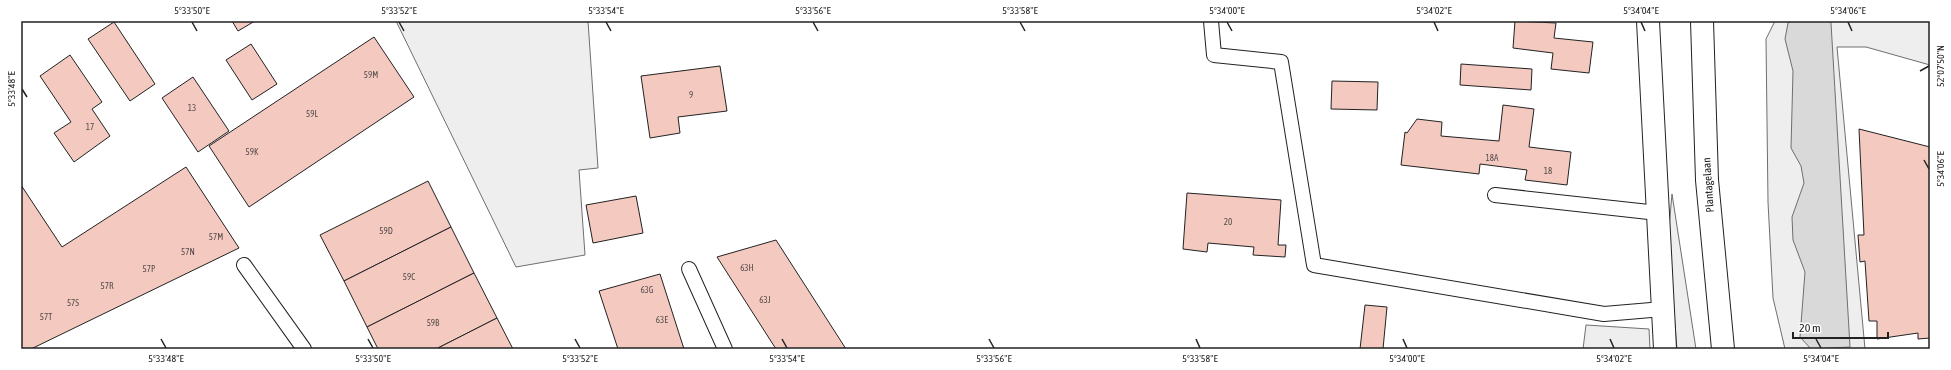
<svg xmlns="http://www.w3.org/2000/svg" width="1951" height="370" viewBox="0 0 1951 370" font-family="'Asap Condensed',sans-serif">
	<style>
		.green { fill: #eee; stroke: #6f6f6f }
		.water { fill: #d9d9d9; stroke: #6f6f6f }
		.building { fill: #f3c9c0; stroke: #222 }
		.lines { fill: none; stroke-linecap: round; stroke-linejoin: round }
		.service-casing { stroke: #222; stroke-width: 16 }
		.minor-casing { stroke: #222; stroke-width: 24 }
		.secondary-casing { stroke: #222; stroke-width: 24 }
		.service { stroke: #fff; stroke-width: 14 }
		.minor { stroke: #fff; stroke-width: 22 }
		.secondary { stroke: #fff; stroke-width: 22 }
		.ticks { fill: none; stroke: #222; stroke-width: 1.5 }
		.labels { text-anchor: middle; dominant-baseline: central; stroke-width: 3; stroke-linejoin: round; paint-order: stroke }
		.number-label { font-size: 9px; fill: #564c4a }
		.street-label { font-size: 11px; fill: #222; stroke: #fff }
		.neatline { fill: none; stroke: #222; stroke-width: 1.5 }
		.ticks-label { font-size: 10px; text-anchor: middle; fill: #222 }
	</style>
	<rect width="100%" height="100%" fill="#fff"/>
	<g class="green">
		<polygon points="396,21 588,21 598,168 579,170 585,255 516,267"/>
		<polygon points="1775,21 1930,21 1930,65 1866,47 1837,47 1865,349 1785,349 1773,298 1768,202 1766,39"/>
		<polygon points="1672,194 1696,349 1677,349 1668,239"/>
		<polygon points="1586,325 1649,329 1650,349 1583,349"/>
	</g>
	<polygon class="water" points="1792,21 1829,21 1831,23 1850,347 1811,349 1800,337 1805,272 1793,240 1792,217 1804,183 1801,166 1791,148 1793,71 1785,39 1788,23"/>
	<g class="building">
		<polygon points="232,21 255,21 238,31"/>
		<polygon points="1515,21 1556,23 1554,38 1593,42 1589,73 1551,69 1553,53 1513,48"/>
		<polygon points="114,22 155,84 130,101 88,39"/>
		<polygon points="374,37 414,97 249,207 209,146"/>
		<polygon points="251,44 277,84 252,100 226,60"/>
		<polygon points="70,55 102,102 92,109 110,136 74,162 54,133 71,122 40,76"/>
		<polygon points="1461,64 1532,69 1531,90 1460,85"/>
		<polygon points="720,66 727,111 678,117 680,133 650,138 641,76"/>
		<polygon points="193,77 229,131 198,152 162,98"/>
		<polygon points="1332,81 1378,82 1377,110 1331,109"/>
		<polygon points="1503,105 1534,109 1529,147 1571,152 1567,185 1525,180 1527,170 1480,164 1479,174 1401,165 1405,132 1407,133 1417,119 1442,122 1441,136 1499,141"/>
		<polygon points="1859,129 1930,147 1930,338 1918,339 1918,333 1877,339 1877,321 1869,321 1865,261 1860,262 1858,235 1864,235"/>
		<polygon points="186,167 239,248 31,349 21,349 21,185 62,247"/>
		<polygon points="428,181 451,227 344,281 320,235"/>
		<polygon points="1187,193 1281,200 1278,245 1286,245 1285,257 1253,255 1254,247 1208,243 1207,252 1183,249"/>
		<polygon points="636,196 643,233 593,243 586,205"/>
		<polygon points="451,227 474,273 367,327 344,281"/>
		<polygon points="776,240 846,349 776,349 717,257"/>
		<polygon points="474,273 497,318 436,349 378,349 367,327"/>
		<polygon points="660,274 684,349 618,349 599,291"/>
		<polygon points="1365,305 1387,307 1383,349 1360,349"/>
		<polygon points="497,318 513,349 436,349"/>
	</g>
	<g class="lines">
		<defs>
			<g id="service">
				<polyline points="1211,21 1214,55 1281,62 1314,265 1604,314 1663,309"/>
				<polyline points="1495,195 1658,213"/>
				<polyline points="244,265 304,349"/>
				<polyline points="689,269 725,349"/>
			</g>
			<polyline id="minor" points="1648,21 1665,349"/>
			<polyline id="secondary" points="1702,21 1707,180 1723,349"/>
		</defs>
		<use href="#service" class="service-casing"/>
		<use href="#minor" class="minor-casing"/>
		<use href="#secondary" class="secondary-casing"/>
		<use href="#service" class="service"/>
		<use href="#minor" class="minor"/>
		<use href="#secondary" class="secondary"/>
	</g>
	<path class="ticks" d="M192,22L197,31M399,22L404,31M606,22L611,31M813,22L818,31M1020,22L1025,31M1227,22L1232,31M1434,22L1438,31M1641,22L1645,31M1848,22L1852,31M1920,71L1929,66M22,89L27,97M1924,160L1929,169M161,339L166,348M368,339L373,348M575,339L580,348M782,339L787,348M989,339L994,348M1196,339L1200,348M1403,339L1407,348M1610,339L1614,348M1816,339L1821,348"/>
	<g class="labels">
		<g class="number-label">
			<text x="371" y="75">59M</text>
			<text x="691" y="95">9</text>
			<text x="192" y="108">13</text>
			<text x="312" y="114">59L</text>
			<text x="90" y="127">17</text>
			<text x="252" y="152">59K</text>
			<text x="1492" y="158">18A</text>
			<text x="1548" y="171">18</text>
			<text x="1228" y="222">20</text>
			<text x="386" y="231">59D</text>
			<text x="216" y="237">57M</text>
			<text x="188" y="252">57N</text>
			<text x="747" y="268">63H</text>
			<text x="149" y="269">57P</text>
			<text x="409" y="277">59C</text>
			<text x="107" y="286">57R</text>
			<text x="647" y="290">63G</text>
			<text x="765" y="300">63J</text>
			<text x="73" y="303">57S</text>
			<text x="46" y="317">57T</text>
			<text x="662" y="320">63E</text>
			<text x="433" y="323">59B</text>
		</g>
		<g class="street-label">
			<text transform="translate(1708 185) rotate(-94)">Plantagelaan</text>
		</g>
	</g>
	<rect width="1951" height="370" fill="none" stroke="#ffffff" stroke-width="44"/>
	<path d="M1793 332v6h95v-6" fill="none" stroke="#222222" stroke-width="2"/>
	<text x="1799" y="332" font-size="12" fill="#222222" stroke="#ffffff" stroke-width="3" paint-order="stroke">20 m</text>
	<rect x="22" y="22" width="1907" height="326" class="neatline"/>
	<g class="ticks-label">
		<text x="192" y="14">5°33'50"E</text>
		<text x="399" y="14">5°33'52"E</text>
		<text x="606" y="14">5°33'54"E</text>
		<text x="813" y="14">5°33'56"E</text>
		<text x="1020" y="14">5°33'58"E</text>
		<text x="1227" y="14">5°34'00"E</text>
		<text x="1434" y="14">5°34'02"E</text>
		<text x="1641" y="14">5°34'04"E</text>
		<text x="1848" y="14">5°34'06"E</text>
		<text transform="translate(1940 66) rotate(-90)" y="4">52°07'50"N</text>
		<text transform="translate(11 89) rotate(-90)" y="4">5°33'48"E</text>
		<text transform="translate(1940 169) rotate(-90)" y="4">5°34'06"E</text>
		<text x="166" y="362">5°33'48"E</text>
		<text x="373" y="362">5°33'50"E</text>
		<text x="580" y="362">5°33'52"E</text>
		<text x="787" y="362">5°33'54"E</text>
		<text x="994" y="362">5°33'56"E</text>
		<text x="1200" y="362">5°33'58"E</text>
		<text x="1407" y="362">5°34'00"E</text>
		<text x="1614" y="362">5°34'02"E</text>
		<text x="1821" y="362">5°34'04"E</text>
	</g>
</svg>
